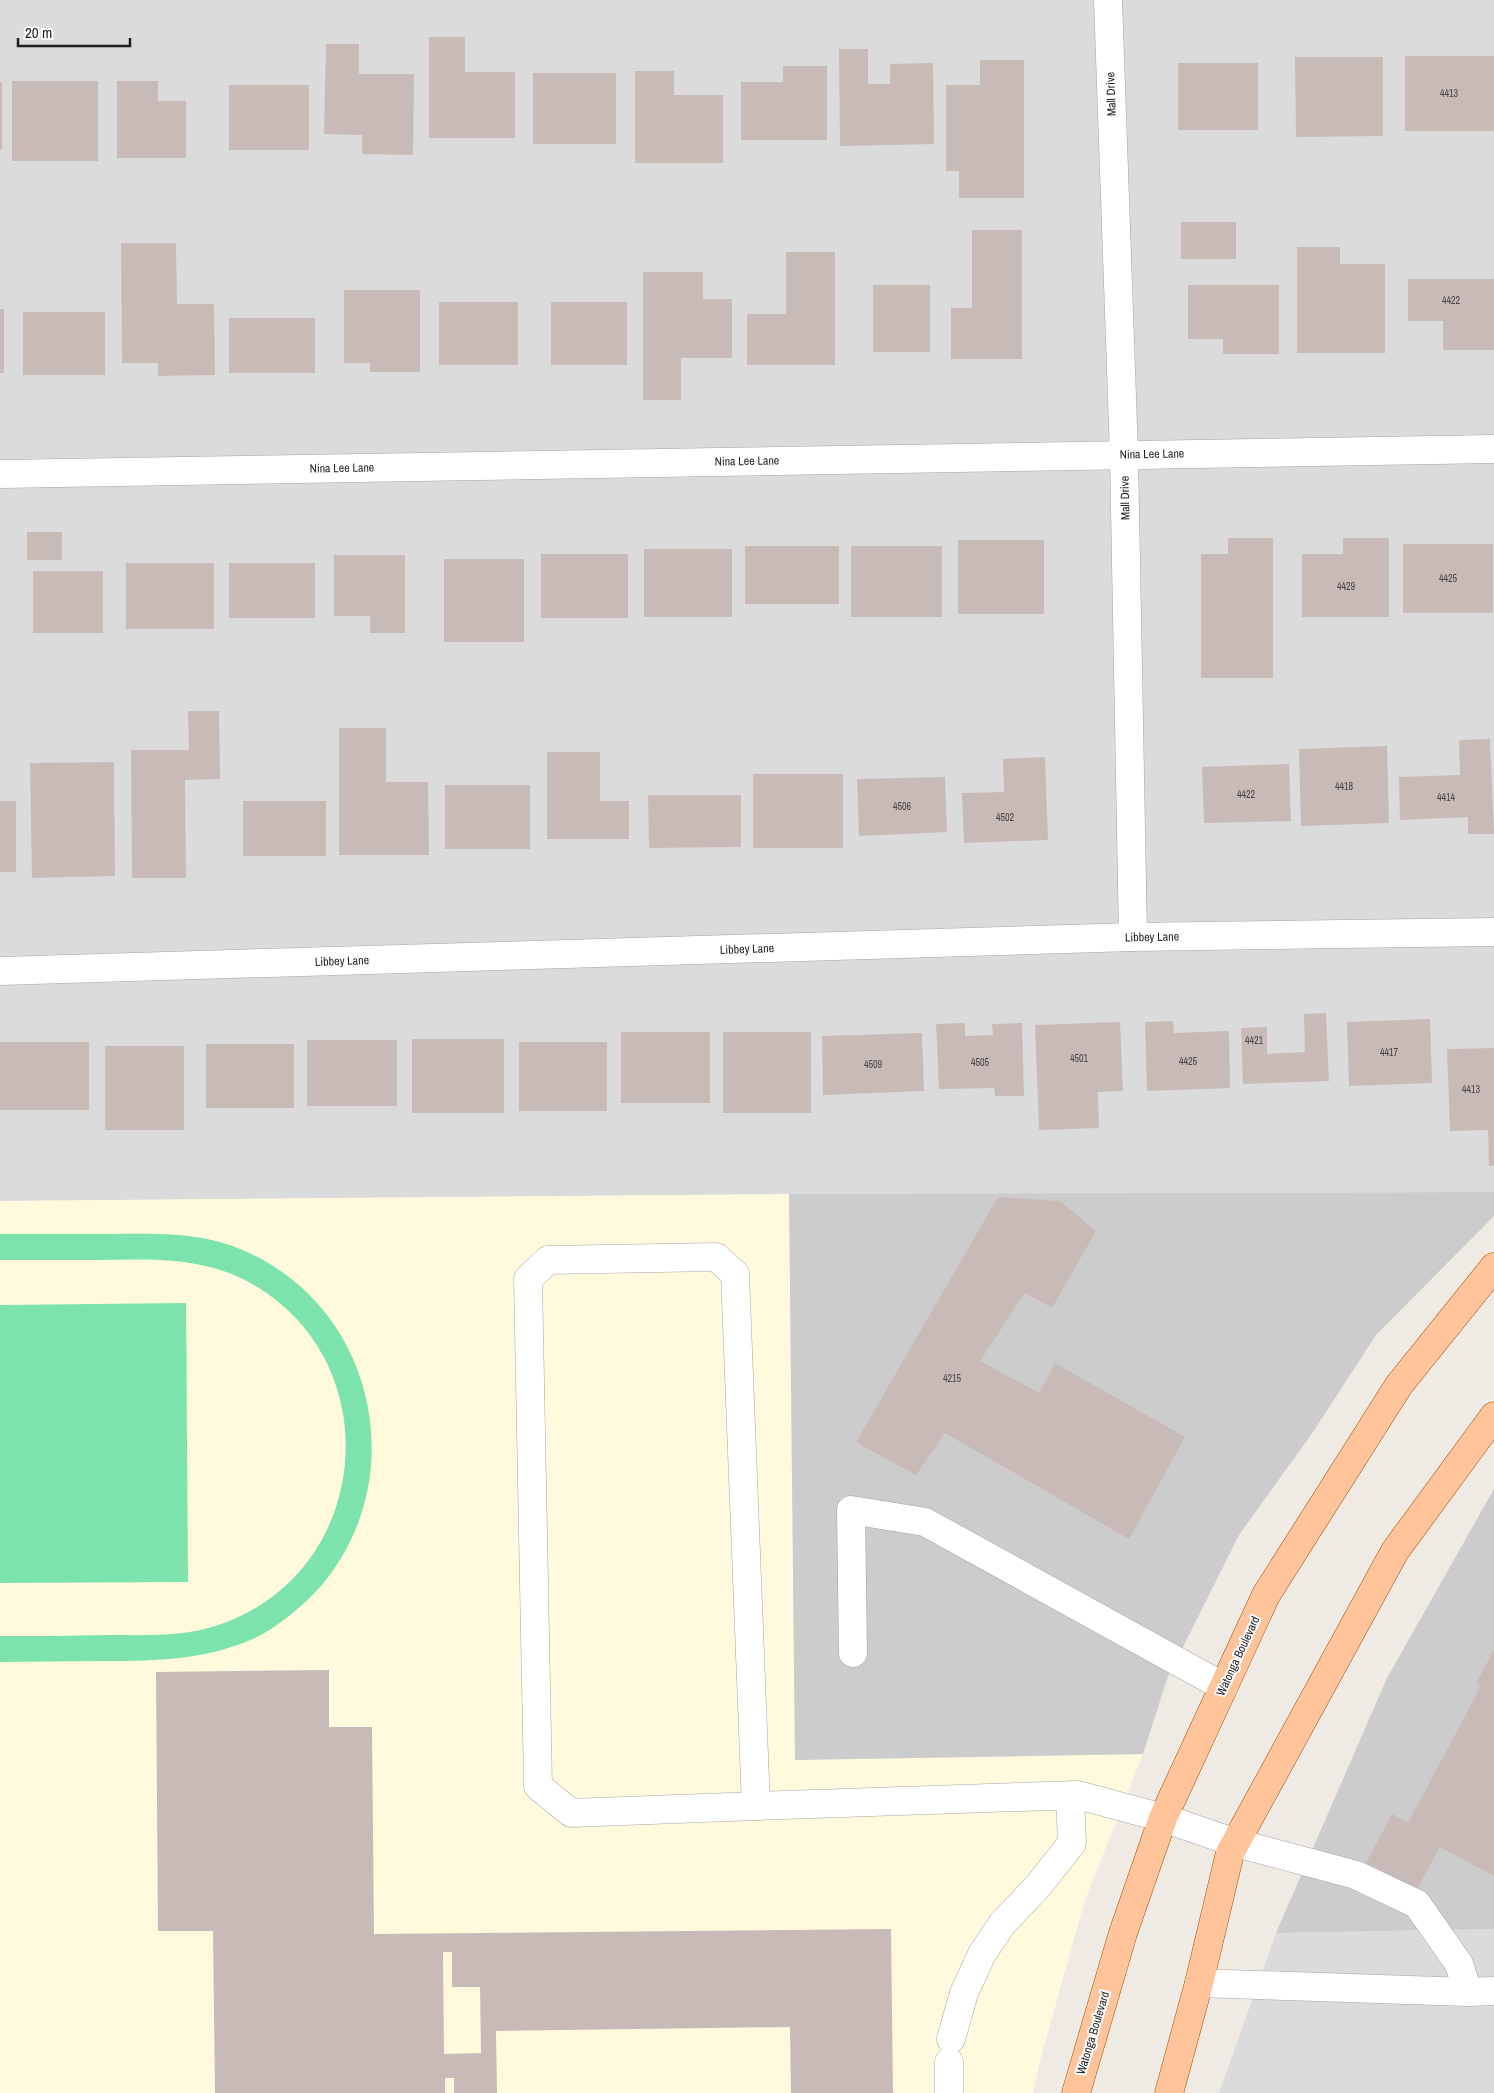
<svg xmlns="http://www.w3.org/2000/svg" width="1494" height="2093" viewBox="0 0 1494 2093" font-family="'Archivo Narrow',sans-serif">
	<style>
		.residential { fill: #dcdbdb }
		.education { fill: #fffadd }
		.religious { fill: #ccc }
		.pitch { fill: #7de3ac }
		.building { fill: #c8bbb7; fill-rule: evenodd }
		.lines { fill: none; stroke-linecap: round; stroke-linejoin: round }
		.minor-casing { stroke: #a5a5a5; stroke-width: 29 }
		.major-casing { stroke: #984f00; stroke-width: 29 }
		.minor { stroke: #fff; stroke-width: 28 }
		.major { stroke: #ffc499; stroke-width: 28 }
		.labels { text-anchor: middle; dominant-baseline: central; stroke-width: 4; stroke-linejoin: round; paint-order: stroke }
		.number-label { font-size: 10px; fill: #484544 }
		.street-label { font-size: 12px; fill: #1e1e1e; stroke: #fff }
	</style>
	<rect width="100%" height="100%" fill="#f0eae4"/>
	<g class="residential">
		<polygon points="0,0 1494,0 1494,1192 789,1194 0,1201"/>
		<polygon points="1494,1929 1494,2093 1219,2093 1276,1933"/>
	</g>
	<polygon class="education" points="789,1194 795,1760 1143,1754 1085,1900 1041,2057 1033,2093 0,2093 0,1201"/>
	<g class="religious">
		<polygon points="1494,1192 1494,1216 1376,1335 1313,1432 1239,1535 1167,1679 1143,1754 795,1760 789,1194"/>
		<polygon points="1494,1489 1494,1929 1276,1933 1387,1678"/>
	</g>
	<g class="pitch">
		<path d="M0,1234C36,1234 73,1234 109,1234C147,1234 186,1232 223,1243C369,1288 419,1470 321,1586C303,1606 279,1626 255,1638C206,1660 157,1661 104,1661C70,1661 35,1662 0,1662V1636C36,1636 73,1636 109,1635C146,1635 183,1637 218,1625C375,1573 392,1354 243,1279C198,1257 149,1259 100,1260C67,1260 33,1260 0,1260Z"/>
		<polygon points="186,1303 188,1582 0,1583 0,1305"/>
	</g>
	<g class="building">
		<polygon points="429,37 465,37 465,72 515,72 515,138 429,138"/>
		<polygon points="326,44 359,44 359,74 414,74 413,155 362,154 362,135 324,134"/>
		<polygon points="839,49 868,49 868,84 890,84 890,64 933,63 934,144 840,146"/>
		<rect x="1405" y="56" width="89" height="75"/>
		<polygon points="1295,57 1383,57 1383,136 1296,137"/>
		<polygon points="980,60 1024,60 1024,198 959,198 959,171 946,171 946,85 980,85"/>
		<rect x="1178" y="63" width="80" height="67"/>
		<polygon points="783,66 827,66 827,140 741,140 741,82 783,82"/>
		<polygon points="635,71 674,71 674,95 723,95 723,163 635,163"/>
		<rect x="533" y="73" width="83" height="71"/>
		<rect x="12" y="81" width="86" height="80"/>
		<polygon points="117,81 158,81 158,101 186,101 186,158 117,158"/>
		<rect x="0" y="82" width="2" height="67"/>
		<rect x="229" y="85" width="80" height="65"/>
		<rect x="1181" y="222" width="55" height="37"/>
		<polygon points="972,230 1022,230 1022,359 951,359 951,308 972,308"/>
		<polygon points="121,243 176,243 177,304 214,304 215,375 158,376 158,363 122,363"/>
		<polygon points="1297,247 1340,247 1340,264 1385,264 1385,353 1297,353"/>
		<polygon points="786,252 835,252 835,365 747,365 747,314 786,314"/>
		<polygon points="643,272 703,272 703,299 732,299 732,358 681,358 681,400 643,400"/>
		<polygon points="1408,279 1494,279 1494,350 1443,350 1443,321 1408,321"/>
		<rect x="873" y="285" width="57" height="67"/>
		<polygon points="1188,285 1279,285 1279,354 1223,354 1223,339 1188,339"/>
		<polygon points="344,290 420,290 420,372 370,372 370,363 344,363"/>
		<rect x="439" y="302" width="79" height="63"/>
		<rect x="551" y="302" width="76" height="63"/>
		<rect x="0" y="309" width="4" height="64"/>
		<rect x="23" y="312" width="82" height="63"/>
		<rect x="229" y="318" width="86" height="55"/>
		<rect x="27" y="532" width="35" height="28"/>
		<polygon points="1228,538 1273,538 1273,678 1201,678 1201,554 1228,554"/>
		<polygon points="1343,538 1389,538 1389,617 1302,617 1302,554 1343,554"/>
		<rect x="958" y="540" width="86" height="74"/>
		<rect x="1403" y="544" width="90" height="69"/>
		<rect x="745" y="546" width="94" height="58"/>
		<rect x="851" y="546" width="91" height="71"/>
		<rect x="644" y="549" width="88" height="68"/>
		<rect x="541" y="554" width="87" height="64"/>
		<polygon points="334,555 405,555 405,633 370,633 370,616 334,616"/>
		<rect x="444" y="559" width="80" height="83"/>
		<rect x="126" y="563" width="88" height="66"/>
		<rect x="229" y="563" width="86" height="55"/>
		<rect x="33" y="571" width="70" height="62"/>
		<polygon points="188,711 219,711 220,779 185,780 186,878 132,878 131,750 189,750"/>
		<polygon points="339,728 386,728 386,782 428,782 429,855 339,855"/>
		<polygon points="1490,739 1494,834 1468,834 1468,817 1400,820 1399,777 1460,775 1459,740"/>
		<polygon points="1387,746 1389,823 1301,826 1299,749"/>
		<polygon points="547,752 600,752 600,801 629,801 629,839 547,839"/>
		<polygon points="1045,757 1048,840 964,843 962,793 1004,792 1003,759"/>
		<polygon points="114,762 115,876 32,878 30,763"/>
		<polygon points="1289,764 1291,821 1204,823 1202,767"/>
		<rect x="753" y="774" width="90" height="74"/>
		<polygon points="945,777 947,832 859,836 857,779"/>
		<rect x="445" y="785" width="85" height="64"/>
		<polygon points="648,795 741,795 741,847 649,848"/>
		<rect x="0" y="801" width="16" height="71"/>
		<rect x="243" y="801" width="83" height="55"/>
		<polygon points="1326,1013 1329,1081 1243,1084 1241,1028 1267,1027 1267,1054 1305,1052 1304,1014"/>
		<polygon points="1430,1019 1432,1083 1349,1086 1347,1022"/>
		<polygon points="1173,1021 1174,1033 1229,1031 1230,1088 1147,1091 1145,1022"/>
		<polygon points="1120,1022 1123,1091 1098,1092 1099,1128 1039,1130 1035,1025"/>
		<polygon points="965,1023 965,1036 993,1035 992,1024 1022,1023 1024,1096 995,1096 994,1088 939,1089 936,1024"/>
		<rect x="621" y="1032" width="89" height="71"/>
		<rect x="723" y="1032" width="88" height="81"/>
		<polygon points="922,1033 924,1091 823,1095 822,1036"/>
		<rect x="412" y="1039" width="92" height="74"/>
		<rect x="307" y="1040" width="90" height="66"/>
		<rect x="0" y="1042" width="89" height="68"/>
		<rect x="519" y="1042" width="88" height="69"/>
		<rect x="206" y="1044" width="88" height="64"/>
		<rect x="105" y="1046" width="79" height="84"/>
		<polygon points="1494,1048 1494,1166 1489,1166 1488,1130 1450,1131 1447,1049"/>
		<polygon points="998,1197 1060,1201 1096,1231 1052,1308 1025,1293 980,1361 1039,1393 1055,1363 1185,1437 1129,1539 945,1433 916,1475 856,1442"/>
		<polygon points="1494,1650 1494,1876 1440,1847 1416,1891 1365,1865 1392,1814 1408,1823 1481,1686 1476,1683"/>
		<path d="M329,1670V1727H372L374,1934L891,1929L893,2093H791L790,2027L496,2031L497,2093H454V2078H445V2093H215L213,1931H158L156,1672ZM443,1952H452V1987H480L481,2053L444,2054Z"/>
	</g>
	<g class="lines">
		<defs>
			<g id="minor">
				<polyline points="1108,0 1124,454 1133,937"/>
				<polyline points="0,474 1494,449"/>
				<polyline points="0,971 1133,937 1494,932"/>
				<polygon points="716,1257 735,1274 756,1806 571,1813 538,1786 528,1279 548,1260"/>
				<polyline points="853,1653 851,1510 925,1522 1224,1687"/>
				<polyline points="756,1806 1078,1795 1163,1818 1236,1843 1356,1875 1417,1904 1459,1964 1468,1992 1494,1991"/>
				<polyline points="1199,1983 1468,1992"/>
				<polyline points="951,2039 964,1993 982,1954 1002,1924 1039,1885 1072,1843 1070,1796"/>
				<polyline points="949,2062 949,2093"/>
			</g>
			<g id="major">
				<polyline points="1076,2093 1123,1933 1163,1818 1266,1595 1399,1385 1494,1267"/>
				<polyline points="1169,2093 1199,1983 1230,1853 1395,1551 1494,1416"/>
			</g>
		</defs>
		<use href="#minor" class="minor-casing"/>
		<use href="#major" class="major-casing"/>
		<use href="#minor" class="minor"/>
		<use href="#major" class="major"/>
	</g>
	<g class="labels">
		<g class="number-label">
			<text x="1449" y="93">4413</text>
			<text x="1451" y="300">4422</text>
			<text x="1448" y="578">4425</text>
			<text x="1346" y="586">4429</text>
			<text x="1344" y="786">4418</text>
			<text x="1246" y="794">4422</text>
			<text x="1446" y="797">4414</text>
			<text x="902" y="806">4506</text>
			<text x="1005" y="817">4502</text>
			<text x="1254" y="1040">4421</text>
			<text x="1389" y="1052">4417</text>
			<text x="1079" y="1058">4501</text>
			<text x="1188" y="1061">4425</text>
			<text x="980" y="1062">4505</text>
			<text x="873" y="1064">4509</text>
			<text x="1471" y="1089">4413</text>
			<text x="952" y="1378">4215</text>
		</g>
		<g class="street-label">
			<text transform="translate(1111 94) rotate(-92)">Mall Drive</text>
			<text transform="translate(1152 454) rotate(-1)">Nina Lee Lane</text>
			<text transform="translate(747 461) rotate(-1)">Nina Lee Lane</text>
			<text transform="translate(342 468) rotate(-1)">Nina Lee Lane</text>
			<text transform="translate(1125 498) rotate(-91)">Mall Drive</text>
			<text transform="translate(1152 937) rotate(-1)">Libbey Lane</text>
			<text transform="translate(747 949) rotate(-2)">Libbey Lane</text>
			<text transform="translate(342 961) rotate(-2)">Libbey Lane</text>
			<text transform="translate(1238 1656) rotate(-65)">Watonga Boulevard</text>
			<text transform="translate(1093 2033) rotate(-73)">Watonga Boulevard</text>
		</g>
	</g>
	<path d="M18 38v8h112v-8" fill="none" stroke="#1e1e1e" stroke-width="2.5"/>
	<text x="25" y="38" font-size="15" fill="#1e1e1e" stroke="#ffffff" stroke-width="4" paint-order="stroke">20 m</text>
</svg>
